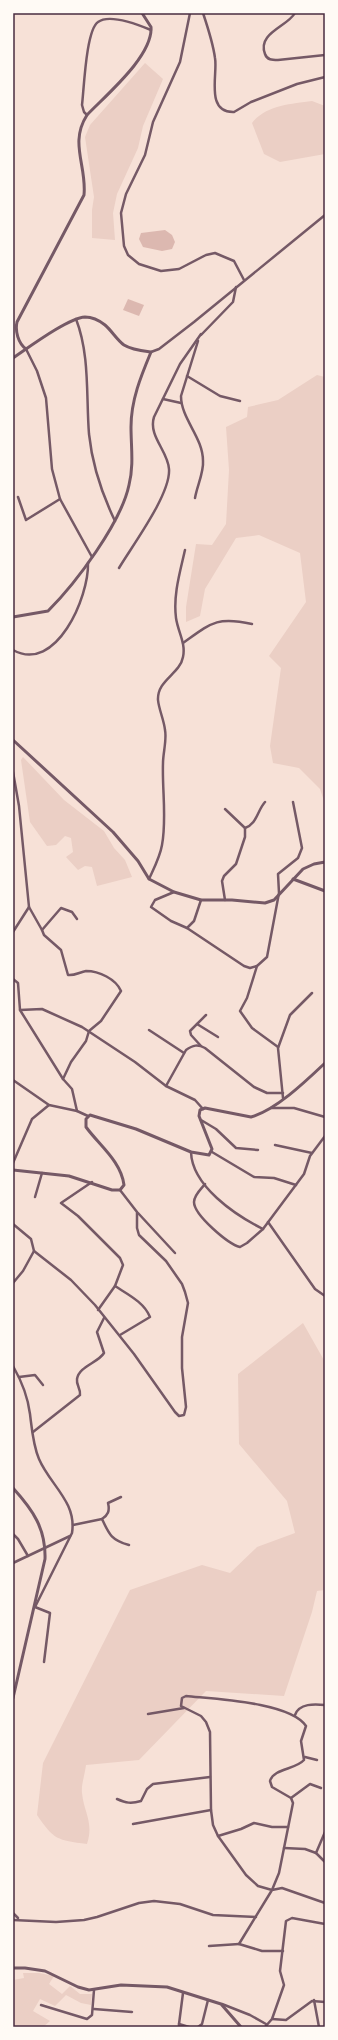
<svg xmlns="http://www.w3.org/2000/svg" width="338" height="2040" viewBox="0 0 338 2040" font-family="'Alegreya Sans',sans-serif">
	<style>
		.green { fill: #ebcfc5 }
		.water { fill: #dcb8b0 }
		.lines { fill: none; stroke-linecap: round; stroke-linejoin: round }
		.minor { stroke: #755966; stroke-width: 2.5 }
		.tertiary { stroke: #755966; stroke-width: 3 }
		.neatline { fill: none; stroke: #4a2c40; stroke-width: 1.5 }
	</style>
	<rect width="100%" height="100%" fill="#f7e1d7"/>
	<g class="green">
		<polygon points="145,63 163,79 143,126 138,148 117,194 113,213 115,240 92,238 92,210 94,197 85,137 90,125"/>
		<path d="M312,101L325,106V154L280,162L264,154L252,123C266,105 291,104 312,101Z"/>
		<polygon points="317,375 325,377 325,804 320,789 299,768 273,763 270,746 281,668 269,656 306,602 300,553 259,535 236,538 205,589 200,616 186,622 186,607 196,544 212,545 226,524 229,470 226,427 247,417 248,407 278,400"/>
		<polygon points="23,757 64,800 104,831 114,848 125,860 132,877 97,886 92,867 85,866 78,870 66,857 73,852 71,838 65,836 56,845 47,846 30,822 21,760"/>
		<path d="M303,1323L325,1362V1590L317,1591L312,1612L284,1696L206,1691L139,1760L86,1765C85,1774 81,1785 82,1793C84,1813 94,1822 87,1844C57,1840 54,1840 37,1815L43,1763L130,1590L202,1565L230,1573L257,1547L295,1533L287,1501L239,1444L238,1374Z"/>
		<polygon points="23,1973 39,1973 54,1976 49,1984 62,1994 70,1986 80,1994 92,1994 91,2005 81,2003 66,1995 55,2006 40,1999 33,2011 50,2021 43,2027 13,2027 13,1980 24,1978"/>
	</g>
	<g class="water">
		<polygon points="165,230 172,235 175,242 172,249 162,251 143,247 139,239 141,233"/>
		<polygon points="128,299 144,305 139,316 123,310"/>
	</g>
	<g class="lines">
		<g class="minor">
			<polyline points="190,13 180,62 153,122 145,155 126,194 121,213 124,246 128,255 139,264 161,271 179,269 206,255 215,253 234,261 244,280"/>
			<path d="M203,13C208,28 213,43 215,58C218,74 205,113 234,112L251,102L297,84L325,77"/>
			<path d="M295,13C287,27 257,33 265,54C267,60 272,60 278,60L325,55"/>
			<path d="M87,115L84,112L82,105C84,89 86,30 98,22C110,13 139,25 151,30"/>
			<path d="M76,319C90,355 86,396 89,434C92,463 102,494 115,521"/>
			<polyline points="201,335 233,302 236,287"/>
			<polyline points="26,349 37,371 46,398 52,469 60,499 92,557"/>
			<polyline points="151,352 159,349 194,322 325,215"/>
			<polyline points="187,376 220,396 240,401"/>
			<polyline points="163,399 181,403"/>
			<polyline points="18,497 26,520 60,499"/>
			<path d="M195,498C197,486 204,472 203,461C203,437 181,419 181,396L198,341"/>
			<path d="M119,568C132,546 171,494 169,469C168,451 148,436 154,417L180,364L201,334"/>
			<path d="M183,643C211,623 217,616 252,624"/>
			<path d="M13,650C56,674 89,597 88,563"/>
			<polyline points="13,772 19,806 29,907"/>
			<polyline points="225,809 245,828 245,837 236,864 224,876 222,881 225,900"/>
			<path d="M245,828C257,824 257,811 265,802"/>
			<path d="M149,879C154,868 160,857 162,845C167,819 162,790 163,763C163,753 167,740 165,730C164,720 159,710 158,700C157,680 180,674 183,657C186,643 178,632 176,618C173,595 180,572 185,550"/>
			<polyline points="174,892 155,900 151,907 171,921 187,928 194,921 201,900"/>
			<polyline points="187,928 244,966 250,968 257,966 267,957 279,893 278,874 298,858 302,848 293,802"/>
			<path d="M42,930L44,935L61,950L68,975C74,976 80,972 86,971C99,971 116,979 121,991L101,1021L89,1031L86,1041L71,1062L63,1079L72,1089L77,1111"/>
			<polyline points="13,932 29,907 42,930 61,908 72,912 77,919"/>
			<polyline points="257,966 247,998 240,1011 252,1028 278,1047"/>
			<polyline points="13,979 18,983 20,1010 63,1079"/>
			<polyline points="20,1010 42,1009 82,1027 135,1062 166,1086 195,1100 203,1109"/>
			<polyline points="197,1024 218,1037"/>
			<polyline points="149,1030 184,1053"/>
			<polyline points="201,1046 191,1035 190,1031 206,1015"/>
			<polyline points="13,1080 49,1105 77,1111 88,1116"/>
			<path d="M166,1086L186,1050C193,1045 198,1044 205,1048L254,1087L267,1093H283"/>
			<polyline points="283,1098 278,1048 290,1015 312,993"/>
			<polyline points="271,1108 294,1108 325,1117"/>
			<polyline points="201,1120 216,1129 236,1148 258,1150"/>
			<polyline points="275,1145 312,1153"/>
			<path d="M191,1152C192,1186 235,1215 263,1229L304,1174L310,1156L325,1136"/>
			<polyline points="212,1152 254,1177 274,1178 296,1185"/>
			<polyline points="13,1163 32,1119 49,1105"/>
			<polyline points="92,1182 61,1203 78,1216 120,1258 123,1265 115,1286"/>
			<path d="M205,1184C201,1189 194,1195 194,1202C194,1215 228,1244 240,1247L247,1243L263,1229"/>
			<polyline points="35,1197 42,1173"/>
			<polyline points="138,1213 175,1253"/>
			<polyline points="268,1222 315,1289 325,1296"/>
			<polyline points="13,1224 31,1239 34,1251 23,1271 13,1283"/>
			<polyline points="34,1251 71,1280 95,1305 134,1354 175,1412 179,1416 184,1415 186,1407 182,1368 182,1337 188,1303 185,1292 182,1284 166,1261 139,1235 137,1228 137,1212 120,1190"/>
			<path d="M98,1310L115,1286C127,1294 144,1302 150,1317L120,1335"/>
			<path d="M13,1366C21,1380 28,1398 30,1414C32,1430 33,1445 39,1459C50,1485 77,1502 72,1533L35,1607"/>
			<polyline points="19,1377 35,1375 43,1385"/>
			<path d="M33,1432L80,1395C81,1389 76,1385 77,1379C79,1366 98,1363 104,1353L97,1332L104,1318"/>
			<path d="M102,1519C108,1515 110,1511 108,1503L121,1497"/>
			<path d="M73,1525L102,1519C109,1534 111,1540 129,1545"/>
			<polyline points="13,1534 18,1539 28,1556"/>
			<polyline points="13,1563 70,1536"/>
			<polyline points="35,1607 50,1613 44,1662"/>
			<polyline points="148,1714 184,1708"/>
			<path d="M295,1715C299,1703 315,1704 325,1705"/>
			<polyline points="305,1757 317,1760"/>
			<polyline points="291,1798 310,1784 321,1788"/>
			<path d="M117,1799C126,1803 131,1804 141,1801L147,1789L153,1784L210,1777"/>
			<polyline points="133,1824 211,1810"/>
			<polyline points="218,1836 241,1829 254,1823 272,1827 288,1827"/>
			<polyline points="284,1848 305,1849 316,1853 325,1832"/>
			<polyline points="316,1853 325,1862"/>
			<polyline points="13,1913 18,1918"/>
			<polyline points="13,1920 56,1922 84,1920 97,1917 139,1903 154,1901 180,1904 213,1915 256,1917"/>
			<polyline points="209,1946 239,1944"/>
			<path d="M283,1951H262L239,1944L272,1890L279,1873L293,1803L291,1798L272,1787L270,1781C274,1768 295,1770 304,1760L301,1741L306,1726C290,1702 214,1699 186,1696L182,1698L181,1706L201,1716L206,1722L210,1732L211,1810L213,1825L218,1836L246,1875L258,1886L272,1890L282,1888L325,1903"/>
			<polyline points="314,2000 319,2027"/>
			<polyline points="222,2004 250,2015 266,2024"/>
			<polyline points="41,2005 87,2019 92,2015 94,1990"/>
			<polyline points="94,2009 132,2012"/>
			<polyline points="272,2019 286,2020 312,2001 325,2002"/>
			<polyline points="179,2024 183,1993"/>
			<polyline points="179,2027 179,2024 189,2027"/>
			<polyline points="198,2027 202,2024 208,2000"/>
			<polyline points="265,2027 272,2019 284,1985 280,1971 286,1921 292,1918 325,1924"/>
		</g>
		<g class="tertiary">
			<path d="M26,349C18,343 15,331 17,322L84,195C87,166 69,143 87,115C106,95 153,56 151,27L142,13"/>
			<path d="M13,358C28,348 68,318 85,317C92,317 100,321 105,325C112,331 117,340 124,345C132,350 143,351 151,352C141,376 131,400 131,427C131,447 134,465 129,485C121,523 76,583 48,611L13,617"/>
			<polyline points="13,740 113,832 138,861 149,879 174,892 201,900 232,900 265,903 274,900 303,869 314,864 325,862"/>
			<polyline points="293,879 325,891"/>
			<path d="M13,1170L69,1176L112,1190H120L124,1185C121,1161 99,1145 86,1127V1119L90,1115L136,1129L191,1152L209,1155L212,1149L199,1116L200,1110L205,1108L251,1117C276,1110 306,1081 325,1063"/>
			<path d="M13,1488C33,1510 46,1529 45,1559L13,1698"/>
			<polyline points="13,1968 25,1968 45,1971 78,1987 89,1990 121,1985 167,1987 221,2004 241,2027"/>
		</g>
	</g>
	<rect width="338" height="2040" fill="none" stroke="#fffaf5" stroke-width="28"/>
	<rect x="14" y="14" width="310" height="2012" class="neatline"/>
</svg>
